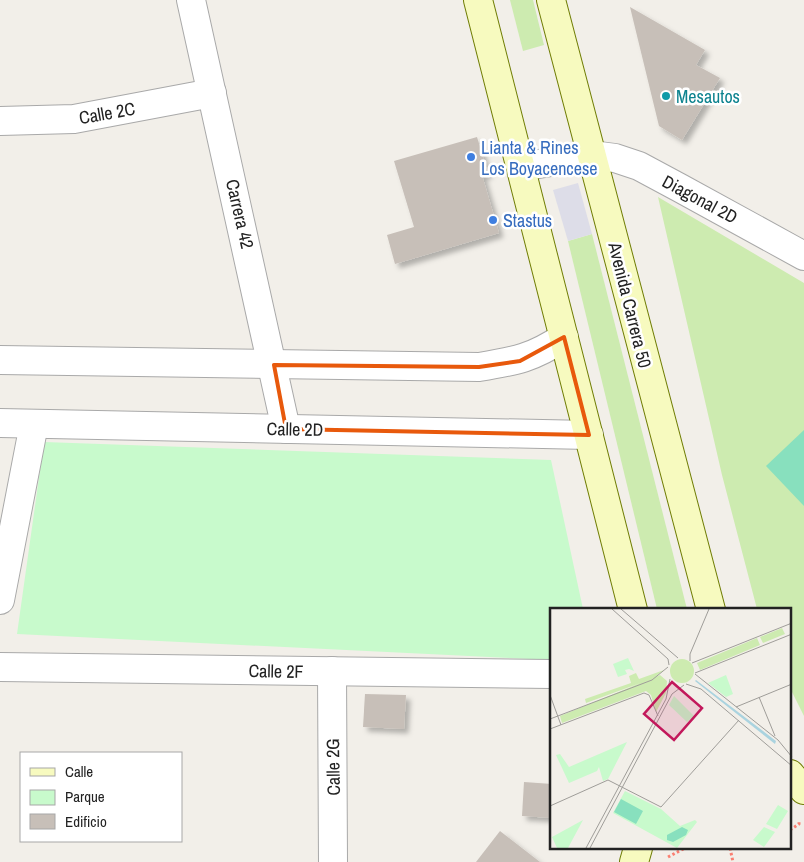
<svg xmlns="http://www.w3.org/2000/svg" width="804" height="862" viewBox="0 0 804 862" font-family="'Archivo Narrow',sans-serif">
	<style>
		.grass { fill: #cdebb0 }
		.park { fill: #c8facc }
		.pitch { fill: #88e0be }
		.plaza { fill: #dddde8 }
		.building { fill: #c7bfb8; filter: url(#shadow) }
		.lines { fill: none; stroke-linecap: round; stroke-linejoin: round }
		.minor-casing { stroke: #a9a9a9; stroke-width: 30 }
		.tertiary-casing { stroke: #a9a9a9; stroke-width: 30 }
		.secondary-casing { stroke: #707d05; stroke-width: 30 }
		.path { stroke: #fa8072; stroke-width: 3; stroke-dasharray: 2.5 2.5; stroke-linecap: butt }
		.minor { stroke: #fff; stroke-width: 28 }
		.tertiary { stroke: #fff; stroke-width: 28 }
		.secondary { stroke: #f7fabf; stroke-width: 28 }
		.marked { fill: none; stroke: #e8590c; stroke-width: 4; stroke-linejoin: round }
		.culture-dot { fill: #0f9aa8; stroke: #fff; stroke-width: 2 }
		.shop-dot { fill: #3f7fe0; stroke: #fff; stroke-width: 2 }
		.labels { text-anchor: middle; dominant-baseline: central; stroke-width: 5; stroke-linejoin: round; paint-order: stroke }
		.culture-label { font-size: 18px; fill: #0d838f; stroke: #fff; text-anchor: start }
		.street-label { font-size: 18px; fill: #222; stroke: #fff }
		.shop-label { font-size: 18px; fill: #366cbe; stroke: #fff; text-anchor: start }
		.inset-road { fill: none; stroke: #9f9d99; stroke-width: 1 }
		.view { fill: #c2185b; fill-opacity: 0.15; stroke: #c2185b; stroke-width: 2.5 }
		.inset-edge { fill: none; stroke: #222; stroke-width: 2.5 }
	</style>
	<defs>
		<filter id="shadow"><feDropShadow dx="4.5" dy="4.5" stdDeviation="2.5" flood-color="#0004"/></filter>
	</defs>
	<rect width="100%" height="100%" fill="#f2efe9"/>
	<g class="grass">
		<polygon points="510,0 533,0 544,45 523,51"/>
		<polygon points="658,197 804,283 804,716 790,688 790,610 757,609 722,475"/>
		<polygon points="592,234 687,609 657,609 568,241"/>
	</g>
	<polygon class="park" points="44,442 551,460 583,609 552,610 551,660 17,634"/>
	<polygon class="pitch" points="804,430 804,506 766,466"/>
	<polygon class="plaza" points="578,183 592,234 568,241 553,190"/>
	<g class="building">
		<polygon points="630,7 705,50 696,65 720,78 682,140 659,126"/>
		<polygon points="477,137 488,174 482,175 499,233 395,264 387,235 414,227 394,161"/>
		<polygon points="365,694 406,695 404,729 363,727"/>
		<polygon points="524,782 552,784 552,818 522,816"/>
		<polygon points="500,831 540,862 476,862"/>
	</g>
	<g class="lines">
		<defs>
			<g id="minor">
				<polyline points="191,0 286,429"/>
				<polyline points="0,121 74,119 212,93"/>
				<path d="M0,360L479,367C516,361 533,358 564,337"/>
				<polyline points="0,423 589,435"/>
				<polyline points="0,600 34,424"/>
				<polyline points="0,667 552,674"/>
				<polyline points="332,671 333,862"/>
			</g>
			<polyline id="tertiary" points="521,167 592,155 615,158 639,166 680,188 804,256"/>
			<g id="secondary">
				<polyline points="478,0 633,610"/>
				<polyline points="551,0 711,610"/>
				<polyline points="790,774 804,790"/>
				<polyline points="634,862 638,848"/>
			</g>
		</defs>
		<use href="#minor" class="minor-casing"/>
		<use href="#tertiary" class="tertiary-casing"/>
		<use href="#secondary" class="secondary-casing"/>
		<g class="path">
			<polyline points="790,830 799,824 799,820"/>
			<polyline points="730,848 733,862"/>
			<polyline points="668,857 685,848"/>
		</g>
		<use href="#minor" class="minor"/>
		<use href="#tertiary" class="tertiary"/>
		<use href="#secondary" class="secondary"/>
	</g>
	<path class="marked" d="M564,337L589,435L286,429L274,365L479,367L520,361Z"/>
	<circle class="culture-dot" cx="666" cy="96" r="5"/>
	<g class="shop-dot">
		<circle cx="471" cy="157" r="5"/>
		<circle cx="493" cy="220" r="5"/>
	</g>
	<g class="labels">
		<g class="culture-label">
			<text x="676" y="96">Mesautos</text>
		</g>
		<g class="street-label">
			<text transform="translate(107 113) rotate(-10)">Calle 2C</text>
			<text transform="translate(700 199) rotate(28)">Diagonal 2D</text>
			<text transform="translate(240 214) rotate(77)">Carrera 42</text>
			<text transform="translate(630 305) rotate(76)">Avenida Carrera 50</text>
			<text transform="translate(295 429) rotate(1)">Calle 2D</text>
			<text transform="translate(276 671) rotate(1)">Calle 2F</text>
			<text transform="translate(333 767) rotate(-91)">Calle 2G</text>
		</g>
		<g class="shop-label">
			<text x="481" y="147">Lianta &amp; Rines<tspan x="481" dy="21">Los Boyacencese</tspan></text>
			<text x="503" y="220">Stastus</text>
		</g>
	</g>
	<g transform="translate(550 608)">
		<rect width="241" height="241" fill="#f2efe9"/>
		<path d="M232,20L235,26L213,35L210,29ZM207,30L210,37L150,62L147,55ZM120 63a12 12 0 1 1 24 0a12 12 0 1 1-24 0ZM114,62L104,70L36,95L35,91L81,75L79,68L86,65L89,71ZM110,67L117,73L116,85L106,104L101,87L96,83L12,115L10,108Z" fill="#cdebb0"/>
		<path d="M78,50L84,63L79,61L75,62L77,66L68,69L63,56ZM176,67L183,86L176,89L158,75ZM124,88L144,108L137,114L119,97ZM77,134L58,171L53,173L49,159L47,163L19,175L6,147L10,146L19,159ZM75,183L111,201L130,218L145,212L147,214L127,240L63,205ZM228,197L238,203L227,221L216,216ZM33,212L18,240H7L2,229ZM214,219L225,224L214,239L203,232Z" fill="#c8facc"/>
		<path d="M71,191L93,203L86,216L64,204ZM132,219L138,222L136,227L123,234L117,232V227Z" fill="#88e0be"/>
		<path d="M146,72L226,133L225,136L145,73Z" fill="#aad3df"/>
		<path class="inset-road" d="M62,1L118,51L119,57M71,1L128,50M140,53V46L159,1M142,55L242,15M145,65L242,26M145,66L228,132L242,149M136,76L151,81L242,158M0,87L11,117M209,89L225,128M186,99L242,76M0,111L102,72L118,59M0,121L94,85L99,87L108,108M0,198L58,172L111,199L189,112M36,240L116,91L120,71M40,240L122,86L134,77"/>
		<path class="view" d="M122,74L152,100L124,132L94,106Z"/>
		<rect width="241" height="241" class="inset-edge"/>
	</g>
	<rect x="20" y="752" width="162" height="90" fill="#ffffff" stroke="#a7a7a7"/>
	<rect x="30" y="768" width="25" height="8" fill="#f7fabf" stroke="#a7a7a7"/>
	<text x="65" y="777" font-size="15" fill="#222222">Calle</text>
	<rect x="30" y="790" width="25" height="15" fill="#c8facc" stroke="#a7a7a7"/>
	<text x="65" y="802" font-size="15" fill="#222222">Parque</text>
	<rect x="30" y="814" width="25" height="15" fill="#c7bfb8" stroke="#a7a7a7"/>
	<text x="65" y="827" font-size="15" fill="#222222">Edificio</text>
</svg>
